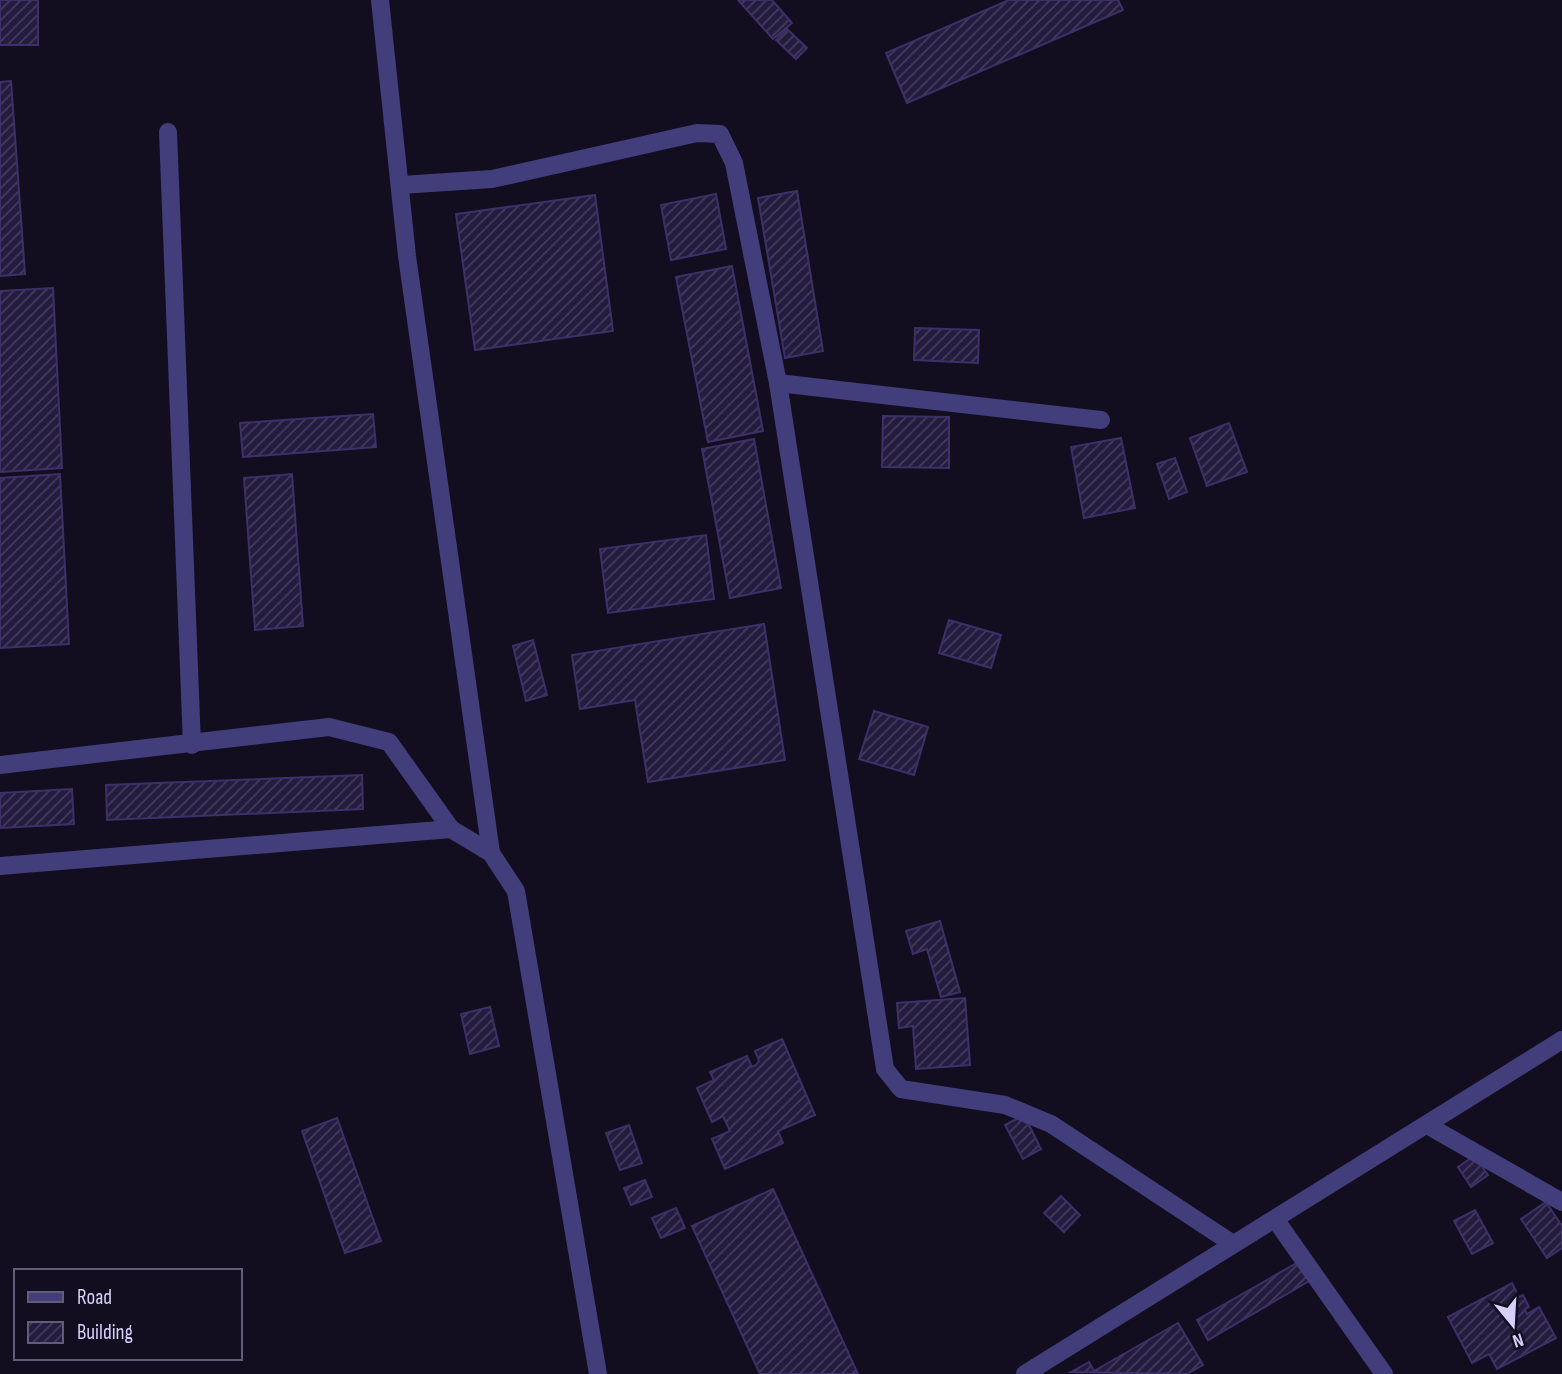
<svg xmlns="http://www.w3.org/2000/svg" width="1562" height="1374" viewBox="0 0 1562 1374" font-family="'Sofia Sans Condensed',sans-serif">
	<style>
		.building { fill: url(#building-hatch); stroke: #3d3069; stroke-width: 2 }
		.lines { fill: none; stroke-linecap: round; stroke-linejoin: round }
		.minor { stroke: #423d7b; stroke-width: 18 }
	</style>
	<defs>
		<pattern id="building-hatch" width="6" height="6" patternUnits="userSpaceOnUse" patternTransform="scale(1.75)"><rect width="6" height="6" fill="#241c3f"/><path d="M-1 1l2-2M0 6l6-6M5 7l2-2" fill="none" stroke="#433c5c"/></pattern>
	</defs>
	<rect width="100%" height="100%" fill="#120e1f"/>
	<g class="building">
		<rect x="0" y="0" width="38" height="45"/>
		<polygon points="738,0 772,0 792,23 773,39"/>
		<polygon points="1009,0 1118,0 1123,10 907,103 886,53"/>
		<polygon points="787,29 807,48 796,59 776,40"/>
		<polygon points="11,81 25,274 0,276 0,82"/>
		<polygon points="797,191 823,351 785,358 758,198"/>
		<polygon points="716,194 726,249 671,260 661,205"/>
		<polygon points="595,195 613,331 475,350 456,214"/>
		<polygon points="732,266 763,431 708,442 676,277"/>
		<polygon points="53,288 62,468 0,472 0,291"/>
		<polygon points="915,328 979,330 978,363 914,360"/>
		<polygon points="373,414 376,447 243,457 240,423"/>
		<polygon points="883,416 949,417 949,468 882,467"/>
		<polygon points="1229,423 1247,472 1207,486 1190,438"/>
		<polygon points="1121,438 1135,508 1084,518 1071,447"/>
		<polygon points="754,439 781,588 730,598 702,449"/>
		<polygon points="1175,458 1187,492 1169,499 1157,464"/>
		<polygon points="60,474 69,644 0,648 0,478"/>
		<polygon points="292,474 303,626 255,630 244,478"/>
		<polygon points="706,535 714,599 608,613 600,549"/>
		<polygon points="949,620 1001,635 991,668 939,653"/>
		<polygon points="764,624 785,760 648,782 635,700 580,709 572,655"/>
		<polygon points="533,640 547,695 526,701 513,646"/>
		<polygon points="874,711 928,727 914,775 859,759"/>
		<polygon points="362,775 363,809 107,820 106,785"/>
		<polygon points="72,789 74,824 0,828 0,793"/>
		<polygon points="940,921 960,992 941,997 927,949 913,954 906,931"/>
		<polygon points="965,998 970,1065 916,1069 913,1026 899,1028 897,1003"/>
		<polygon points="490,1007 499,1046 470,1054 461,1014"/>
		<polygon points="782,1039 815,1115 778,1131 783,1143 725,1169 712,1139 730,1131 723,1116 712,1122 697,1088 714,1080 710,1072 747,1056 752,1067 756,1065 759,1061 755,1051"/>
		<polygon points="1024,1115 1041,1149 1023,1159 1005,1125"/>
		<polygon points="337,1118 381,1241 345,1253 302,1131"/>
		<polygon points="629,1125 642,1163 620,1170 606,1133"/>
		<polygon points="1474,1156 1488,1175 1471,1187 1458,1167"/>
		<polygon points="645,1180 652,1197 631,1205 624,1188"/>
		<polygon points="773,1189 858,1374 760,1374 692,1226"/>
		<polygon points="1061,1196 1080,1215 1064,1232 1044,1213"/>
		<polygon points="1546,1202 1562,1226 1562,1248 1547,1258 1521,1219"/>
		<polygon points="676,1208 685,1228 661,1238 652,1218"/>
		<polygon points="1475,1210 1493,1243 1472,1254 1454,1221"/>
		<polygon points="1300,1261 1311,1280 1208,1340 1197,1320"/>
		<polygon points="1512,1283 1519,1297 1523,1295 1529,1307 1525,1309 1527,1314 1539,1307 1556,1338 1497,1369 1489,1354 1472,1363 1448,1317"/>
		<polygon points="1178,1323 1203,1365 1187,1374 1071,1372 1089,1362 1094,1371"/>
	</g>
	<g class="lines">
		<g class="minor">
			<polyline points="380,0 407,256 491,853"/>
			<polyline points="168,132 192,745"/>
			<polyline points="401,185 492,179 697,133 720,134 734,163 778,383 885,1069 901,1089 1005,1105 1051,1124 1233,1244"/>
			<polyline points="778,383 1101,420"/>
			<polyline points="0,765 329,727 389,742 451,829"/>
			<polyline points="0,866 451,829 491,853 516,891 598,1374"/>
			<polyline points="1427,1125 1562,1202"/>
			<polyline points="1275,1219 1384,1374"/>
			<polyline points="1025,1374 1562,1040"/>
		</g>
	</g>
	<rect x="14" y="1269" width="228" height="91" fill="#120e1f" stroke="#615c77" stroke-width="2"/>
	<rect x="28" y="1292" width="35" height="10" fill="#423d7b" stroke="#615c77" stroke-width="2"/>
	<text x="77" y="1304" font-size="21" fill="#d7d0fc">Road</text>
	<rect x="28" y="1322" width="35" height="21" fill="url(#building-hatch)" stroke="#615c77" stroke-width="2"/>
	<text x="77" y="1339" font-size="21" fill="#d7d0fc">Building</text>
	<g transform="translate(1513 1325) rotate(162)" stroke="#120e1f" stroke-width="5" paint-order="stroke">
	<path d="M0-5L12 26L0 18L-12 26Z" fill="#d7d0fc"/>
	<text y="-10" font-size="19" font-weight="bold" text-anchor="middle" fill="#d7d0fc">N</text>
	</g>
</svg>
